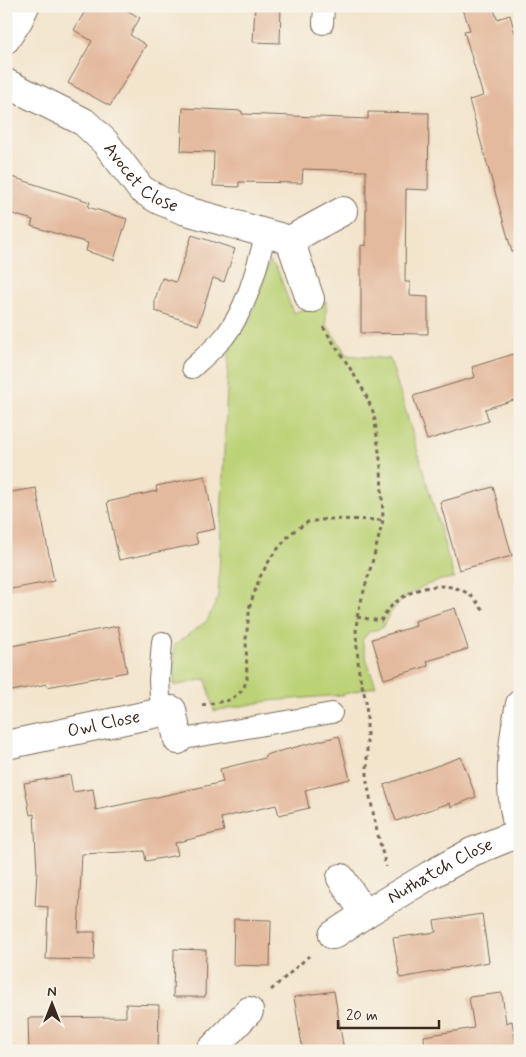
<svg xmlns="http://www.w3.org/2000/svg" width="526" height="1057" viewBox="0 0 526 1057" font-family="Mynerve,sans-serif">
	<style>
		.green { fill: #bbd276; stroke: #7b7e4a }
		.building { fill: #e4ba9e }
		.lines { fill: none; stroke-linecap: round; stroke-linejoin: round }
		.lane-casing { stroke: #7b6b5b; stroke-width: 22 }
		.street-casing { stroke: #7b6b5b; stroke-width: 30 }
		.path { stroke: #7b6b5b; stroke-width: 3; stroke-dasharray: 4 4; stroke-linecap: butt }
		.lane { stroke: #fff; stroke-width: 20 }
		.street { stroke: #fff; stroke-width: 28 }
		.labels { text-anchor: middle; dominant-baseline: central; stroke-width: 5; stroke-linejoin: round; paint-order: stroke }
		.street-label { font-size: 18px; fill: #3b2a1e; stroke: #f7f3e8 }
	</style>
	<rect width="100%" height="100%" fill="#f7f3e8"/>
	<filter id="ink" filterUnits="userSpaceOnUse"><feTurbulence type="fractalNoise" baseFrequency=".02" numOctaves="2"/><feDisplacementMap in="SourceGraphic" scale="10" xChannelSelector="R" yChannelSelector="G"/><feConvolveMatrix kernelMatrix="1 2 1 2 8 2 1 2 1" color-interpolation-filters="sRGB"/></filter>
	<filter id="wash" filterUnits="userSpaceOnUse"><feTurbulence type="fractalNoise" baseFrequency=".0096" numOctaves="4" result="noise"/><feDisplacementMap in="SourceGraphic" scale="20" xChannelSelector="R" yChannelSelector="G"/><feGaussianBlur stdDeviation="1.12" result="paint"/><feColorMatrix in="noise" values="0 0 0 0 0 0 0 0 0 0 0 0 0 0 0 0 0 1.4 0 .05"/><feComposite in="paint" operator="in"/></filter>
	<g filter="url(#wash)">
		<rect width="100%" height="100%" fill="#f3e4cc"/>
		<path class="green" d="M270,261L277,269L293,313L326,301V324L347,355L390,359L423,469L454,578C431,580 408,592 392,611C388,616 385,622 382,628L369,632L362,640L368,665L376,686L341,695L269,701L214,711L206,679L174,686V645L207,621L218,598L224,451L229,344L249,322Z"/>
		<g id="blocks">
			<g class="building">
				<polygon points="88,6 120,6 140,18 130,35 146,45 110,106 68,83 92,41 74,30"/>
				<polygon points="255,6 281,6 280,43 253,42"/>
				<polygon points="462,6 493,6 497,19 510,15 515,33 520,32 520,251 512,252 469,100 483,96 464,31 470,30"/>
				<polygon points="183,108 242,111 242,114 368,119 368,112 429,113 428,190 406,189 405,282 410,282 410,296 428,297 428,334 361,333 361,245 366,246 366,171 303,169 302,183 239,182 239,187 213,186 214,152 181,151"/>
				<polygon points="6,175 90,202 88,207 127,219 114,260 86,251 88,243 31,226 33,220 6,212"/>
				<polygon points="192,235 235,249 224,282 213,278 198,325 155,311 155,300 162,278 176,282"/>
				<polygon points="520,352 520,398 485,409 489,421 427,440 413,396 475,377 472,367"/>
				<polygon points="205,476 215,529 195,533 198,544 119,560 107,502 157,491 156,486"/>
				<polygon points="493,487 512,556 459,570 440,502"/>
				<polygon points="36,488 54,581 6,590 6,493"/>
				<polygon points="455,608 468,649 427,661 428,666 384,679 372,639 416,626 415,621"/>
				<polygon points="118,626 127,672 47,687 47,684 6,692 6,647"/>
				<polygon points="339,736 350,779 305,790 309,808 279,815 276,805 221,818 224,831 175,843 178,855 146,861 144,851 82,854 78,932 95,932 94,960 46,959 48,907 35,906 37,872 34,814 30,815 24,783 70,775 73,792 93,789 96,810 171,794 223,782 220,769 265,758 265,755"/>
				<polygon points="461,757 476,797 451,807 450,803 396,821 384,785"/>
				<polygon points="482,914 489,962 400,978 393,938 436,932 434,921"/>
				<polygon points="234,919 271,920 270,966 233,965"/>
				<polygon points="174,949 206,950 205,997 173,997"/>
				<polygon points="334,991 344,1051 303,1051 294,997"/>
				<polygon points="502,993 506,1023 512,1021 517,1051 425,1051 424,1036 474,1028 469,997"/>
				<polygon points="126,1004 159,1005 158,1051 29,1051 28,1018 126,1017"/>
			</g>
		</g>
	</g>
	<g filter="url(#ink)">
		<use href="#blocks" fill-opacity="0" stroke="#7b6b5b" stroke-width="1"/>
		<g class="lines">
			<defs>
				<g id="lane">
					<polyline points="323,24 324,6"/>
					<path d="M192,368C203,358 215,348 225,336C248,306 256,269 266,233"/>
					<polyline points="161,713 159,680 162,642"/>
					<polyline points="178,740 332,713"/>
				</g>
				<g id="street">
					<polyline points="6,39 19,19 25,6"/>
					<path id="s1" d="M6,83L84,122L105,142L141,189L159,200L183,210L290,240"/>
					<polyline points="310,299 290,240 343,211"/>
					<path d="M520,704C511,746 507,793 520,834"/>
					<path id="s2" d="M6,745L172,710L178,740"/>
					<polyline points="341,878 365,914"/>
					<path id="s3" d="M333,935L365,914L430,875L472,852L519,833"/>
					<polyline points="210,1051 249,1011"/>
				</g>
			</defs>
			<use href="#lane" class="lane-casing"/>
			<use href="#street" class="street-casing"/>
			<g class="path">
				<polyline points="323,327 348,365 364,391 374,414 381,467 383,520 375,552 360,605 357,617 356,634 359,673 366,701 367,719 367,782 376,827 386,867"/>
				<path d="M357,617L381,621C394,592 439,576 467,593C475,598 479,605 485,613"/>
				<polyline points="202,705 230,700 243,690 247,679 246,639 250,605 260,577 272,556 291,533 308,522 328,519 383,520"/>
				<polyline points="271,990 309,956"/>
			</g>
			<use href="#lane" class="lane"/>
			<use href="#street" class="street"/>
		</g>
	</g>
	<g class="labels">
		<g class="street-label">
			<text stroke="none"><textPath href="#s1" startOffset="168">Avocet Close</textPath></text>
			<text stroke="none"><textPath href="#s2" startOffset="100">Owl Close</textPath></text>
			<text stroke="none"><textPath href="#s3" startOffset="125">Nuthatch Close</textPath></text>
		</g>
	</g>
	<rect width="526" height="1057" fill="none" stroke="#f7f3e8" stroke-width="25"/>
	<g transform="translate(52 1004)" stroke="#f7f3e8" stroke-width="4" paint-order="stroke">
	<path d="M0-4L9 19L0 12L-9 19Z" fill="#3b2a1e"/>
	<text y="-8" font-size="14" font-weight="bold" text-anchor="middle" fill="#3b2a1e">N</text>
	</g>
	<path d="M338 1020v8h101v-8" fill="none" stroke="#3b2a1e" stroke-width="2.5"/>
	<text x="346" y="1020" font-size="15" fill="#3b2a1e" stroke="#f7f3e8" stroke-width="4" paint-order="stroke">20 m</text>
</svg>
